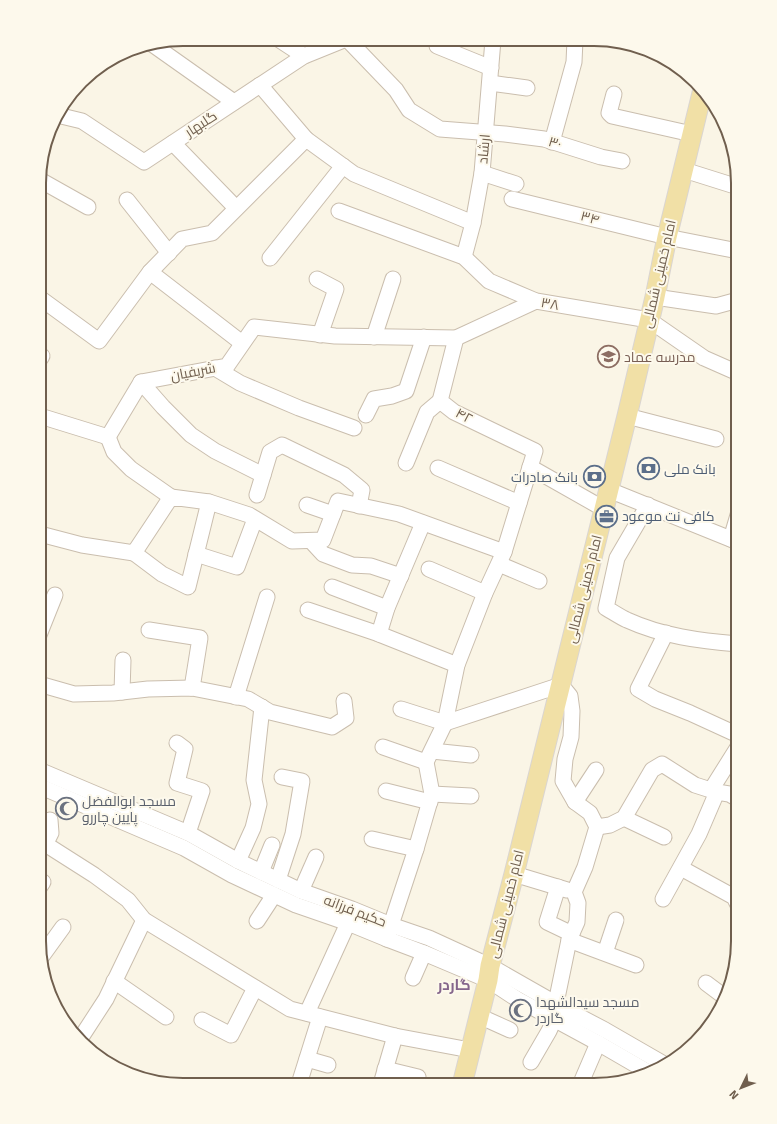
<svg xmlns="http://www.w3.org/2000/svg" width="777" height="1124" viewBox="0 0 777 1124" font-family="Signika,Cairo,sans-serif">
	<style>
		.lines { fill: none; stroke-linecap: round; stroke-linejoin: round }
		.minor-casing { stroke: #cabeae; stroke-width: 17 }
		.major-casing { stroke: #dad5d1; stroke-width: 21 }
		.minor { stroke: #fff; stroke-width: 15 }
		.major { stroke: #f1e0a6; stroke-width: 19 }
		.labels { text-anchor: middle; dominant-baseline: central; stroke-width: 4; stroke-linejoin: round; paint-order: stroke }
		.street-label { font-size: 14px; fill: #705f4e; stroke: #fdf9ec }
		.education-label { font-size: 14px; fill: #785e54; stroke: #fdf9ec; text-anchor: start }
		.service-label { font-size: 14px; fill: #4e5e75; stroke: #fdf9ec; text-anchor: start }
		.worship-label { font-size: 14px; fill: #5b616d; stroke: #fdf9ec; text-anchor: start }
		.neighbourhood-label { font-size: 15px; font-weight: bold; fill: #85668c; stroke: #fdf9ec }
		.rim { fill: none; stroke: #705f4e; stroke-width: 2 }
	</style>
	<rect width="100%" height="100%" fill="#faf5e6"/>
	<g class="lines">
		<defs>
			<g id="minor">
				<polyline points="278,39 304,56"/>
				<polyline points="347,39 396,90 409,110 440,129 505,134 544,139 601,157 622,161"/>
				<polyline points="152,44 234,102"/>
				<polyline points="437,46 491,68"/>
				<polyline points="490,83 527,88"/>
				<polyline points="260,85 306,139"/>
				<polyline points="614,94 609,113 612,116 692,134"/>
				<polyline points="57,115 82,121 144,162 304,56 346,39"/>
				<polyline points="552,142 574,62 575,40"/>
				<polyline points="173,143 236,208"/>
				<polyline points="684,170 738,187"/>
				<polyline points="482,173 516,184"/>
				<polyline points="40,180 88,207"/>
				<polyline points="512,199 667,237 738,251"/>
				<polyline points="127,200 169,253"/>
				<polyline points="339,211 464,257 489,281 536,301 649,320 704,358 738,373"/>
				<polyline points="464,257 473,223 482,173 493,40"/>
				<polyline points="270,258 343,166"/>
				<polyline points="150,272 242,343"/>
				<polyline points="317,279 336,289 320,335"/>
				<polyline points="655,297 716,306 738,300"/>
				<polyline points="40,298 99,341 150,272 182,239 212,233 306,139 354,174 473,223"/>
				<polyline points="374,337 393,279"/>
				<polyline points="40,359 42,356 40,355"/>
				<polyline points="215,368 240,383 299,408 354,428"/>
				<polyline points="141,382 163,407 191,435 215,451 263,475"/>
				<polyline points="366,415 374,399 392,396 406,391 424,337"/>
				<polyline points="40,416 108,437 141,382 227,366 254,327 335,336 456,338 536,301"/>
				<polyline points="627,416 716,439"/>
				<polyline points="108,437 114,452 131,469 171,497"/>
				<polyline points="406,463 427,412 440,401"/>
				<polyline points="530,467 604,509"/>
				<polyline points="438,468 519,503"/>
				<polyline points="609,490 738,542"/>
				<polyline points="257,495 270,452 282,445 344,475 362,490 359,506"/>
				<polyline points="307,505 333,514"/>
				<path d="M648,505L617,558L606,608C613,612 620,617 627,620C662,636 700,641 738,644"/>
				<polyline points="40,534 82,545 134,553 171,497 209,502 249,515 292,541 323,540 338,501 399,514 504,552"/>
				<polyline points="731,539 738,515"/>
				<polyline points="311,541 323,554 352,565 371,566 401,576"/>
				<polyline points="134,553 162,574 188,587 209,502"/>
				<polyline points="196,554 237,567 255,519"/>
				<polyline points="499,564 539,581"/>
				<polyline points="429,569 485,593"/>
				<polyline points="332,587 387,608"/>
				<polyline points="308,610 379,634 457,665"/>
				<polyline points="149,630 200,638 192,688"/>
				<polyline points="666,633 638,689 655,699 690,713 738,735"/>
				<polyline points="379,634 387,608 423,523"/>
				<polyline points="39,635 55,595"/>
				<polyline points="39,684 74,694 113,693 148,689 192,688 248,699 270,712 332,727 346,718 344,701"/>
				<polyline points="122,692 123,660"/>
				<polyline points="236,697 267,597"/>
				<polyline points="401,709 445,723 561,685 570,696 572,711 571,737 565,759 563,781 575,802 590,813 597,827 585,867 574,892 578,903 577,922 569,940 556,1003 554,1020 549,1031 531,1062"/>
				<polyline points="177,743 185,749 177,783 202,791 188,833"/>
				<polyline points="383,747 426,762"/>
				<polyline points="432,751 471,755"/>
				<polyline points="39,770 188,833 238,861 301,891 352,909 391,925 429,938 490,966 567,1010 605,1030 664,1064"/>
				<polyline points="39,786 184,848 232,875 296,905 348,923 387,939 424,953 488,980 517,999 598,1043 648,1072"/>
				<polyline points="711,790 738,747"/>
				<polyline points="386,791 430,802"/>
				<polyline points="432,794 471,796"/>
				<polyline points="575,802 596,770"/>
				<polyline points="624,818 664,837"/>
				<polyline points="597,827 610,825 624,818 652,770 662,764 695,785 717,792 729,794 738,799"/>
				<polyline points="372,839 416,849"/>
				<polyline points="39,841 50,847 94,875 128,900 144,920 290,1009 395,1036 470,1050"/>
				<polyline points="45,845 51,833 50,820"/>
				<polyline points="238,861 253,828 259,804 254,780 262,707"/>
				<polyline points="681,868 734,897 738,905"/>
				<polyline points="261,872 272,845"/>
				<polyline points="514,874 567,890"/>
				<polyline points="278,880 293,834 302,781 282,777"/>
				<polyline points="558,887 547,922 572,934"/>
				<polyline points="39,888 43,882"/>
				<polyline points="301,891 316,857"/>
				<polyline points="663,899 699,834 717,792"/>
				<polyline points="257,921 274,895"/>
				<polyline points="387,939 391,925 416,849 432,794 426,762 445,723 457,665 485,593 504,552 535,451 454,412 440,401 456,338"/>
				<polyline points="569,940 636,965"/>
				<polyline points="605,953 616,920"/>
				<polyline points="42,956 63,927"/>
				<polyline points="413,978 424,953"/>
				<polyline points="114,981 166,1017"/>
				<polyline points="706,983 722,995"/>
				<polyline points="307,1013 348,923"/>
				<polyline points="479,1016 510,1030"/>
				<polyline points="202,1020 231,1035 255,988"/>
				<polyline points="82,1036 106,999 144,920"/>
				<polyline points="307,1059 328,1065"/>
				<polyline points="385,1069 418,1077"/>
				<polyline points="299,1084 320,1017"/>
				<polyline points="381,1084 395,1036"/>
				<polyline points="580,1085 598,1043"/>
			</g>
			<polyline id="major" points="462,1085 488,980 490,966 514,874 627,416 655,297 667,237 702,93"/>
		</defs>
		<use href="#minor" class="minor-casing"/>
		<use href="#major" class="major-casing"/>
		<use href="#minor" class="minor"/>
		<use href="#major" class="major"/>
	</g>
	<defs>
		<symbol id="school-ring" viewBox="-11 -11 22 22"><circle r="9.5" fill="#fdf9ec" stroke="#8d6e63" stroke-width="1.5"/><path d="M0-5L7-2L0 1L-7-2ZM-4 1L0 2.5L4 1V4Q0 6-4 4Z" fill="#8d6e63"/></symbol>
		<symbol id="bank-ring" viewBox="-11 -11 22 22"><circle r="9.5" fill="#fdf9ec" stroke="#5c6f8a" stroke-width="1.5"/><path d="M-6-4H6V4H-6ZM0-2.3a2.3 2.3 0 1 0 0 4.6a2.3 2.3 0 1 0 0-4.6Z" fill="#5c6f8a"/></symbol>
		<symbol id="office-ring" viewBox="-11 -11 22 22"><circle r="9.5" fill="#fdf9ec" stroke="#5c6f8a" stroke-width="1.5"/><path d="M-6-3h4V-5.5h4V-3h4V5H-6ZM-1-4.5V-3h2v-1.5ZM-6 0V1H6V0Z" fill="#5c6f8a"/></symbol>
		<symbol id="mosque-ring" viewBox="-11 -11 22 22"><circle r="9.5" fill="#fdf9ec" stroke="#6b7280" stroke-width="1.5"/><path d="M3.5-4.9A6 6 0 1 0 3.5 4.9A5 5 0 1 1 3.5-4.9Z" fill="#6b7280"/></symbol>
	</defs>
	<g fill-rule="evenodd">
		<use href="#school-ring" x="596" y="344" width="25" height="25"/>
		<use href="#bank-ring" x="636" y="456" width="25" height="25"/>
		<use href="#bank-ring" x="582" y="464" width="25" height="25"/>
		<use href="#office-ring" x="594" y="504" width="25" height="25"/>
		<use href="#mosque-ring" x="54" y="796" width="25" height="25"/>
		<use href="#mosque-ring" x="508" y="998" width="25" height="25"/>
	</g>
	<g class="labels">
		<g class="street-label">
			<text transform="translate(201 124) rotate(-33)">گلبهار</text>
			<text transform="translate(555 143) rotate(17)">۳۰</text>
			<text transform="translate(484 149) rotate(-85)">ارشاد</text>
			<text transform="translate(590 218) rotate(14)">۳۴</text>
			<text transform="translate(659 274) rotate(-77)">امام خمینی شمالی</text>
			<text transform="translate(550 304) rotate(10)">۳۸</text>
			<text transform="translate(193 372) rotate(-11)">شریفیان</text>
			<text transform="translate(464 416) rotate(28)">۴۲</text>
			<text transform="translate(584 589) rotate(-76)">امام خمینی شمالی</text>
			<text transform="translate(506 904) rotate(-76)">امام خمینی شمالی</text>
			<text transform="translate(355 911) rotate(21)">حکیم فرزانه</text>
		</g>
		<g class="education-label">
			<text x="624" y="357">مدرسه عماد</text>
		</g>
		<g class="service-label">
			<text x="664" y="469">بانک ملی</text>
			<text x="578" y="477" text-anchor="end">بانک صادرات</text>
			<text x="622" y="516">کافی نت موعود</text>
		</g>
		<g class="worship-label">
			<text x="82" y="801">مسجد ابوالفضل<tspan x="82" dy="16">پایین چاررو</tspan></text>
			<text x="536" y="1002">مسجد سیدالشهدا<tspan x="536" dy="16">گاردر</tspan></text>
		</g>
		<g class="neighbourhood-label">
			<text x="454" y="985">گاردر</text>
		</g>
	</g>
	<path d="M0 0H777V1124H0ZM183 46H594A137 137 0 0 1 731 183V941A137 137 0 0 1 594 1078H183A137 137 0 0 1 46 941V183A137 137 0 0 1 183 46Z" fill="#fdf9ec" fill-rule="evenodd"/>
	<path class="rim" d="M183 46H594A137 137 0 0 1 731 183V941A137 137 0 0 1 594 1078H183A137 137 0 0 1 46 941V183A137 137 0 0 1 183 46Z"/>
	<g transform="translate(741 1088) rotate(227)" stroke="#fdf9ec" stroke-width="3" paint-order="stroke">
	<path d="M0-3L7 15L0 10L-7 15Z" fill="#705f4e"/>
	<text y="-6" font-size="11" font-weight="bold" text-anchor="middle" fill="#705f4e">N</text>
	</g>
</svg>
